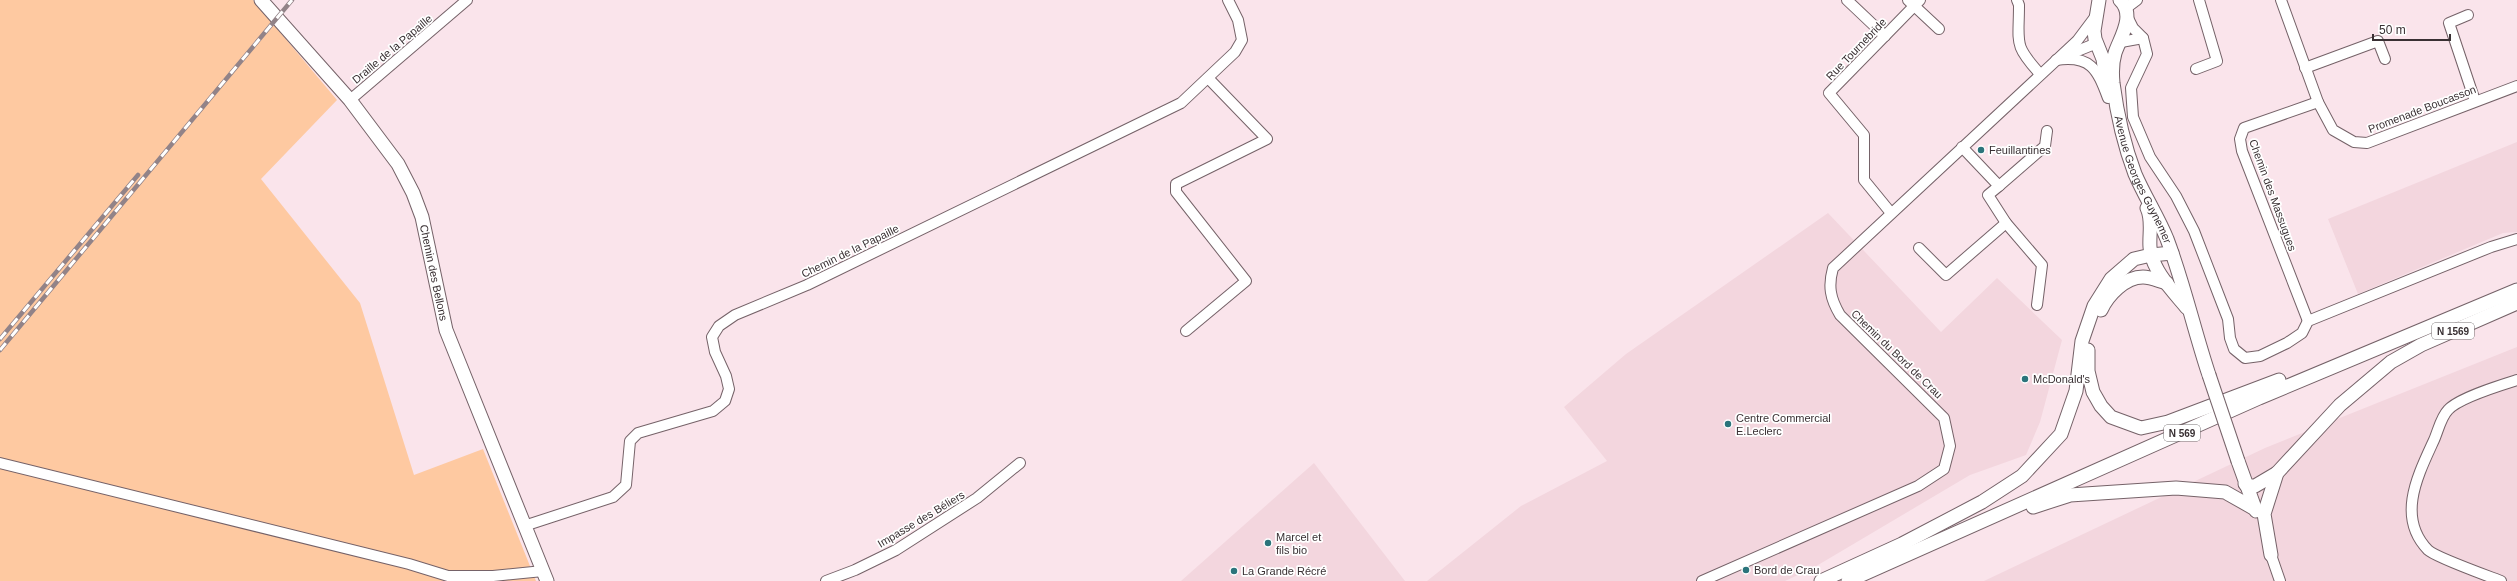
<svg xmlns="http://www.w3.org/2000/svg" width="2517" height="581" viewBox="0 0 2517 581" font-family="Helvetica,sans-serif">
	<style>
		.built { fill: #f3d6de }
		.green { fill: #fec9a1 }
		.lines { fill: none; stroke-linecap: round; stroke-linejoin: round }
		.minor-casing { stroke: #756268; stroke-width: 12 }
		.major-casing { stroke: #756268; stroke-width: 15 }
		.minor { stroke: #fff; stroke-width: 10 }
		.major { stroke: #fff; stroke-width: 13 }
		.rail-casing { stroke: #928388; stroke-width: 4.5 }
		.rail { stroke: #fff; stroke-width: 3; stroke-dasharray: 9; stroke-linecap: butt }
		.major-bridge-casing { stroke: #756268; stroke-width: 15; stroke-linecap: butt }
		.major-bridge { stroke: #fff; stroke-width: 13 }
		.poi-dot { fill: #2b747b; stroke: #fff; stroke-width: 1.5 }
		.labels { text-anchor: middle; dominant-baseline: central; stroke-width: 3.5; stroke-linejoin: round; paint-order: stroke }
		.shield { fill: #fff; stroke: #746e70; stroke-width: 1 }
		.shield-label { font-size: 10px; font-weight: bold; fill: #393033 }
		.street-label { font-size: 11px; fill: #393033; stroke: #fff }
		.poi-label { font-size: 11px; fill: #393033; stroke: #fff; text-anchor: start }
	</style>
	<rect width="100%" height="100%" fill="#fae4eb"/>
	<g class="built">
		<polygon points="2517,142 2517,232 2503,233 2358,294 2328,219"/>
		<polygon points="1828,213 1941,332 1997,278 2062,340 2040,422 2026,455 1970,475 1813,568 1785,581 1427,581 1521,506 1607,461 1564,407 1626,354"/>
		<polygon points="2517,347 2517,581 1984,581 2265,448"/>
		<polygon points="1314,463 1405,581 1181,581"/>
	</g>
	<polygon class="green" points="0,0 253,0 337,100 261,179 360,303 414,475 483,449 536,581 0,581"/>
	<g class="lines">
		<defs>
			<g id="minor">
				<polyline points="1847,0 1885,36"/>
				<polyline points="1908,0 1939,29"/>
				<path d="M2017,0L2019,5C2019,44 2013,44 2040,74"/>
				<polyline points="2281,0 2318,102 2333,130 2354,142 2367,143 2517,86"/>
				<polyline points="2125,9 2137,0"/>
				<polyline points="2126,14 2133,28 2143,38 2147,54 2131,88 2133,117 2150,157 2176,196 2194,231 2228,319 2230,338 2234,349 2245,358 2260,356 2287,343 2302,333 2308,321 2491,247 2517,239"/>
				<polyline points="2468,15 2449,23 2475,101"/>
				<polyline points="2121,42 2143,38"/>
				<polyline points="2065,56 2097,43"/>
				<path d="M2056,60C2091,55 2097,69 2108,98"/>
				<polyline points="2305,68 2378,41 2385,59"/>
				<polyline points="2196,69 2217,61 2199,0"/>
				<polyline points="350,100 467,0"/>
				<polyline points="1962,147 1999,186 1988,195 2006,223 2042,265 2037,305"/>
				<polyline points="1999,186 2045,146 2047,131"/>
				<polyline points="1891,213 1864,180 1864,135 1829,93 1920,0"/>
				<polyline points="1919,248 1946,275 2006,223"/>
				<polyline points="2308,321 2242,151 2240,139 2244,128 2318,102"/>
				<polyline points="1186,331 1246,281 1176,192 1176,184 1267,139 1208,78"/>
				<polyline points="0,463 409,564 448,576 493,576 543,571"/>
				<polyline points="524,526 613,497 626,485 630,441 638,433 713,411 725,401 729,389 726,376 715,352 712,337 719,326 735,315 807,285 1181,103 1235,52 1242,40 1238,20 1228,0"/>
				<polyline points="2271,555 2280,581"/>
				<polyline points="826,581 855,570 896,550 977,498 1020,463"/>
				<path d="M1702,581L1918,486L1944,469L1950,446L1944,418L1840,315C1830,298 1828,286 1833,268L2077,41L2095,17"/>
				<path d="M2501,581C2488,576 2435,557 2428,550C2396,517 2418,475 2434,440C2438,431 2441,417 2448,410C2458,398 2501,385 2517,380"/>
			</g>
			<g id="major">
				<path id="s1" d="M261,0L350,100L398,164L413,193L422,217L446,330L547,581"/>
				<polyline points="2099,0 2094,31 2095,39 2103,59 2106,80"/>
				<path id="s2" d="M2120,0C2136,15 2120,38 2115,53C2112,63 2112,73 2113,83C2117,114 2124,145 2135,174C2145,197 2158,217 2167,239C2184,284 2194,330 2209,375"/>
				<path d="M2147,208C2153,220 2149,234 2150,247C2152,271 2173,291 2187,308"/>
				<path d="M2101,310C2108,295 2125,277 2143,277C2151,277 2159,281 2167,283"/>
				<polyline points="2088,350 2088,371 2093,392 2101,406 2111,417 2141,428 2168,422 2279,380"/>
				<polyline points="2238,461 2256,511"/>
				<polyline points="2245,484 2247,486 2255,486 2277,473"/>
				<polyline points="2033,507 2070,495 2176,488 2225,492 2255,509"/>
				<polyline points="2271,555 2264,514 2277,473 2340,405 2391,362 2421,345 2517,303"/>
				<polyline points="1821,581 1902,544 1982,502 2022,476 2061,434 2076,391 2082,341 2094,306 2111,279 2134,259 2151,255 2172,253"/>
				<polyline points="1848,581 2259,398 2517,290"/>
			</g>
		</defs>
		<use href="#minor" class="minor-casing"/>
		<use href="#major" class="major-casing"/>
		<use href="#minor" class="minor"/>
		<use href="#major" class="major"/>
		<defs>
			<g id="rail">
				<polyline points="0,339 138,175"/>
				<polyline points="0,350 292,0"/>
			</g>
		</defs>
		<use href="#rail" class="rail-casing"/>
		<use href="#rail" class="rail"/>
		<defs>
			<polyline id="major-bridge" points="2209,375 2238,461"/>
		</defs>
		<use href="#major-bridge" class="major-bridge-casing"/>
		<use href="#major-bridge" class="major-bridge"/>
	</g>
	<g class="poi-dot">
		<circle cx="1981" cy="150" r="4"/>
		<circle cx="2025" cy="379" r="4"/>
		<circle cx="1728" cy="424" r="4"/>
		<circle cx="1268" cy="543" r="4"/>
		<circle cx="1746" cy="570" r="4"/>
		<circle cx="1234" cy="571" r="4"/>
	</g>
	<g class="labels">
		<g class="shield">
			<rect x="2432" y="323" width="42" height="16" rx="3"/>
			<rect x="2164" y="425" width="36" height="16" rx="3"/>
		</g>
		<g class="shield-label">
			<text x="2453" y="331">N 1569</text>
			<text x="2182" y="433">N 569</text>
		</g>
		<g class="street-label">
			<text transform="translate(392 49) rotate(-40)">Draille de la Papaille</text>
			<text transform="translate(1856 49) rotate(-46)">Rue Tournebride</text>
			<text transform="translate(2422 109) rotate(-21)">Promenade Boucasson</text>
			<text stroke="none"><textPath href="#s2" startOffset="189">Avenue Georges Guynemer</textPath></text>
			<text transform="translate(2273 195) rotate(70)">Chemin des Massugues</text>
			<text transform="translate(850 251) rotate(-26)">Chemin de la Papaille</text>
			<text stroke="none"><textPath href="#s1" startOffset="329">Chemin des Bellons</textPath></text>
			<text transform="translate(1897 354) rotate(44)">Chemin du Bord de Crau</text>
			<text transform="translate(921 519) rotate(-31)">Impasse des Béliers</text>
		</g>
		<g class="poi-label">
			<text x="1989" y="150">Feuillantines</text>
			<text x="2033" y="379">McDonald's</text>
			<text x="1736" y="418">Centre Commercial<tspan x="1736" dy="13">E.Leclerc</tspan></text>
			<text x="1276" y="537">Marcel et<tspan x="1276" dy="13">fils bio</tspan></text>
			<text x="1754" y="570">Bord de Crau</text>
			<text x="1242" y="571">La Grande Récré</text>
		</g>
	</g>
	<path d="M2373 34v6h77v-6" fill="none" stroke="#393033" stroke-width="2"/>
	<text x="2379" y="34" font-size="12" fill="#393033" stroke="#ffffff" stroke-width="3" paint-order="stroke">50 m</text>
</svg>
